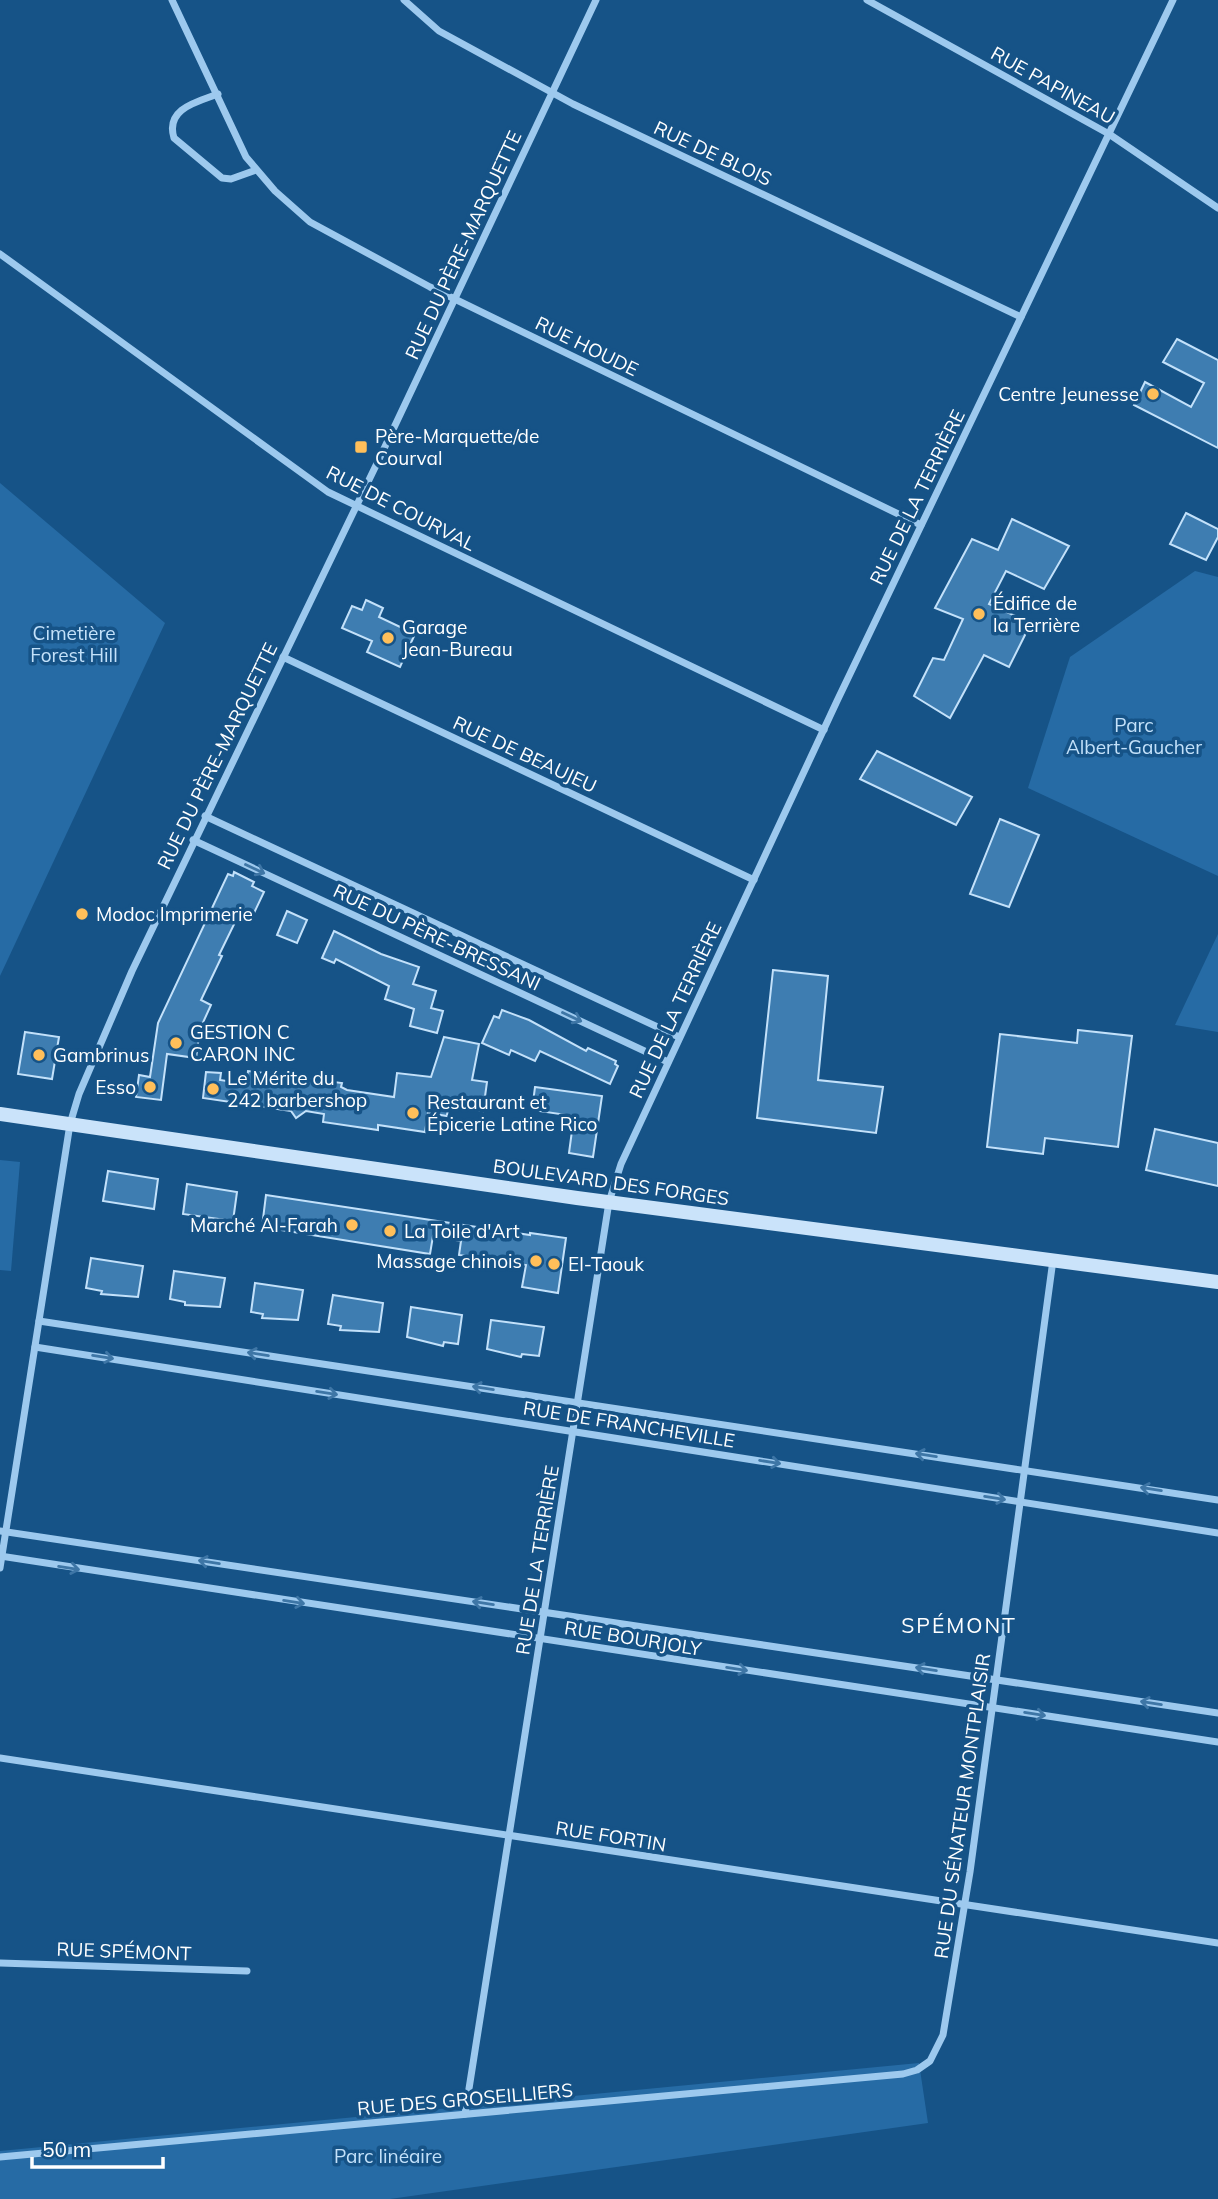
<svg xmlns="http://www.w3.org/2000/svg" width="1218" height="2199" viewBox="0 0 1218 2199" font-family="Mulish,sans-serif">
	<style>
		.green { fill: #266ba5 }
		.building { fill: #3e7db1; stroke: #c3e1fa; stroke-width: 2 }
		.lines { fill: none; stroke-linecap: round; stroke-linejoin: round }
		.minor { stroke: #9dc9ee; stroke-width: 7 }
		.secondary { stroke: #cae3fa; stroke-width: 14 }
		.oneway { stroke: #3e76a6 }
		.poi-dot { fill: #ffbf5a; stroke: #165387; stroke-width: 2.5 }
		.labels { text-anchor: middle; dominant-baseline: central; stroke-width: 7; stroke-linejoin: round; paint-order: stroke }
		.street-label { font-size: 19px; fill: #fff; stroke: #165387 }
		.poi-label { font-size: 19px; fill: #fff; stroke: #165387; text-anchor: start }
		.park-label { font-size: 19px; fill: #c3e1fa; stroke: #165387 }
		.neighbourhood-label { font-size: 21px; letter-spacing: 2px; fill: #fff; stroke: #165387 }
	</style>
	<rect width="100%" height="100%" fill="#165387"/>
	<g class="green">
		<polygon points="0,483 165,623 0,976"/>
		<polygon points="1195,571 1218,577 1218,876 1028,788 1070,657"/>
		<polygon points="1218,934 1218,1032 1175,1025"/>
		<polygon points="0,1160 20,1162 11,1271 0,1270"/>
		<polygon points="919,2063 928,2123 390,2199 0,2199 0,2151"/>
	</g>
	<g class="building">
		<polygon points="1177,339 1218,360 1218,448 1134,405 1145,382 1191,407 1204,383 1163,362"/>
		<polygon points="1186,513 1218,529 1218,537 1206,560 1170,544"/>
		<polygon points="1012,519 1069,546 1044,589 1006,571 989,604 1031,623 1009,667 984,655 950,718 914,696 933,658 944,660 963,619 935,608 972,539 998,550"/>
		<polygon points="366,600 383,608 379,617 415,634 400,667 367,652 372,641 342,628 352,606 362,610"/>
		<polygon points="877,751 972,797 956,825 860,779"/>
		<polygon points="1000,819 1039,835 1009,907 970,894"/>
		<polygon points="234,872 254,882 252,886 264,892 254,913 242,908 219,955 222,956 201,1000 211,1005 200,1029 196,1058 167,1054 161,1100 136,1097 139,1075 150,1077 158,1023 228,874 233,876"/>
		<polygon points="287,911 307,920 297,943 277,935"/>
		<polygon points="334,931 381,954 419,967 413,984 436,991 431,1008 443,1011 437,1033 410,1026 414,1009 385,999 389,986 336,959 334,963 322,958"/>
		<polygon points="773,970 828,976 818,1080 883,1087 876,1133 757,1118"/>
		<polygon points="502,1010 529,1020 586,1051 588,1048 616,1061 615,1064 618,1066 610,1084 540,1051 535,1061 511,1050 509,1055 482,1043 494,1016 499,1018"/>
		<polygon points="1078,1030 1132,1036 1118,1147 1045,1138 1043,1154 987,1147 1000,1034 1077,1043"/>
		<polygon points="25,1032 59,1037 52,1079 18,1074"/>
		<polygon points="444,1037 479,1044 472,1080 487,1082 483,1111 448,1106 447,1116 428,1113 425,1132 378,1125 378,1130 323,1122 324,1114 306,1111 296,1118 291,1111 203,1098 206,1072 221,1073 220,1080 246,1084 248,1071 342,1083 341,1087 347,1090 394,1097 397,1073 431,1077"/>
		<polygon points="535,1087 602,1096 593,1157 569,1153 574,1116 532,1110"/>
		<polygon points="1155,1129 1218,1143 1218,1186 1146,1170"/>
		<polygon points="108,1171 158,1179 154,1209 103,1201"/>
		<polygon points="187,1184 237,1192 233,1221 183,1214"/>
		<polygon points="266,1195 530,1235 530,1233 566,1238 558,1293 522,1287 526,1265 459,1255 461,1241 433,1236 430,1254 262,1227"/>
		<polygon points="91,1258 143,1266 138,1297 101,1294 102,1291 86,1288"/>
		<polygon points="174,1271 225,1278 220,1307 185,1305 185,1302 170,1299"/>
		<polygon points="255,1283 303,1290 298,1320 262,1318 263,1314 251,1312"/>
		<polygon points="333,1295 383,1303 379,1332 340,1330 341,1326 328,1324"/>
		<polygon points="411,1307 462,1315 458,1344 444,1342 443,1346 407,1337"/>
		<polygon points="491,1320 544,1327 539,1356 522,1354 521,1357 487,1349"/>
	</g>
	<g class="lines">
		<g class="minor">
			<polyline points="172,0 246,157 275,191 310,222 430,287 921,525"/>
			<polyline points="404,0 439,31 573,104 1021,317"/>
			<polyline points="867,0 1109,134 1218,208"/>
			<path d="M218,94C196,102 165,109 174,138L222,178L231,179L256,170"/>
			<polyline points="0,254 328,492 824,730"/>
			<polyline points="283,657 754,880"/>
			<polyline points="205,816 679,1037"/>
			<polyline points="193,840 668,1062"/>
			<polyline points="39,1321 1218,1500"/>
			<polyline points="35,1347 1218,1533"/>
			<polyline points="0,1531 1218,1713"/>
			<polyline points="0,1556 1218,1742"/>
			<polyline points="0,1568 70,1124 79,1094 132,971 381,455 596,0"/>
			<polyline points="0,1758 1218,1943"/>
			<polyline points="0,1963 247,1971"/>
			<polyline points="465,2114 609,1202 621,1164 837,701 1173,0"/>
			<polyline points="0,2157 903,2074 917,2070 930,2061 943,2035 970,1872 1053,1260"/>
		</g>
		<polyline class="secondary" points="0,1114 577,1198 1218,1282"/>
	</g>
	<defs><path id="oneway-shaft" d="M-6 0H5M1.5-3L5.5 0L1.5 3" fill="none" stroke-width="1.6" stroke-linecap="round" stroke-linejoin="round" transform="scale(1.75)"/></defs>
	<g class="oneway">
		<use href="#oneway-shaft" transform="translate(255 869) rotate(25)"/>
		<use href="#oneway-shaft" transform="translate(572 1017) rotate(25)"/>
		<use href="#oneway-shaft" transform="translate(258 1354) rotate(-171)"/>
		<use href="#oneway-shaft" transform="translate(103 1357) rotate(9)"/>
		<use href="#oneway-shaft" transform="translate(483 1388) rotate(-171)"/>
		<use href="#oneway-shaft" transform="translate(327 1393) rotate(9)"/>
		<use href="#oneway-shaft" transform="translate(926 1455) rotate(-171)"/>
		<use href="#oneway-shaft" transform="translate(770 1462) rotate(9)"/>
		<use href="#oneway-shaft" transform="translate(1151 1489) rotate(-171)"/>
		<use href="#oneway-shaft" transform="translate(995 1498) rotate(9)"/>
		<use href="#oneway-shaft" transform="translate(209 1562) rotate(-171)"/>
		<use href="#oneway-shaft" transform="translate(69 1568) rotate(9)"/>
		<use href="#oneway-shaft" transform="translate(294 1602) rotate(9)"/>
		<use href="#oneway-shaft" transform="translate(483 1603) rotate(-171)"/>
		<use href="#oneway-shaft" transform="translate(737 1669) rotate(9)"/>
		<use href="#oneway-shaft" transform="translate(926 1669) rotate(-171)"/>
		<use href="#oneway-shaft" transform="translate(1151 1703) rotate(-171)"/>
		<use href="#oneway-shaft" transform="translate(1035 1714) rotate(9)"/>
	</g>
	<g class="poi-dot">
		<circle cx="1153" cy="394" r="7"/>
		<rect x="354" y="440" width="14" height="14" rx="3.5"/>
		<circle cx="979" cy="614" r="7"/>
		<circle cx="388" cy="638" r="7"/>
		<circle cx="82" cy="914" r="7"/>
		<circle cx="176" cy="1043" r="7"/>
		<circle cx="39" cy="1055" r="7"/>
		<circle cx="150" cy="1087" r="7"/>
		<circle cx="213" cy="1089" r="7"/>
		<circle cx="413" cy="1113" r="7"/>
		<circle cx="352" cy="1225" r="7"/>
		<circle cx="390" cy="1231" r="7"/>
		<circle cx="536" cy="1261" r="7"/>
		<circle cx="554" cy="1264" r="7"/>
	</g>
	<g class="labels">
		<g class="street-label">
			<text transform="translate(1053 85) rotate(29)">RUE PAPINEAU</text>
			<text transform="translate(713 153) rotate(25)">RUE DE BLOIS</text>
			<text transform="translate(463 245) rotate(-65)">RUE DU PÈRE-MARQUETTE</text>
			<text transform="translate(587 346) rotate(26)">RUE HOUDE</text>
			<text transform="translate(917 497) rotate(-64)">RUE DE LA TERRIÈRE</text>
			<text transform="translate(401 508) rotate(27)">RUE DE COURVAL</text>
			<text transform="translate(525 754) rotate(25)">RUE DE BEAUJEU</text>
			<text transform="translate(217 756) rotate(-64)">RUE DU PÈRE-MARQUETTE</text>
			<text transform="translate(437 937) rotate(25)">RUE DU PÈRE-BRESSANI</text>
			<text transform="translate(675 1010) rotate(-65)">RUE DE LA TERRIÈRE</text>
			<text transform="translate(611 1182) rotate(8)">BOULEVARD DES FORGES</text>
			<text transform="translate(629 1424) rotate(9)">RUE DE FRANCHEVILLE</text>
			<text transform="translate(537 1560) rotate(-81)">RUE DE LA TERRIÈRE</text>
			<text transform="translate(633 1638) rotate(9)">RUE BOURJOLY</text>
			<text transform="translate(962 1806) rotate(-82)">RUE DU SÉNATEUR MONTPLAISIR</text>
			<text transform="translate(611 1836) rotate(9)">RUE FORTIN</text>
			<text transform="translate(124 1951) rotate(2)">RUE SPÉMONT</text>
			<text transform="translate(465 2099) rotate(-5)">RUE DES GROSEILLIERS</text>
		</g>
		<g class="poi-label">
			<text x="1139" y="394" text-anchor="end">Centre Jeunesse</text>
			<text x="375" y="436">Père-Marquette/de<tspan x="375" dy="22">Courval</tspan></text>
			<text x="993" y="603">Édifice de<tspan x="993" dy="22">la Terrière</tspan></text>
			<text x="402" y="627">Garage<tspan x="402" dy="22">Jean-Bureau</tspan></text>
			<text x="96" y="914">Modoc Imprimerie</text>
			<text x="190" y="1032">GESTION C<tspan x="190" dy="22">CARON INC</tspan></text>
			<text x="53" y="1055">Gambrinus</text>
			<text x="227" y="1078">Le Mérite du<tspan x="227" dy="22">242 barbershop</tspan></text>
			<text x="136" y="1087" text-anchor="end">Esso</text>
			<text x="427" y="1102">Restaurant et<tspan x="427" dy="22">Épicerie Latine Rico</tspan></text>
			<text x="338" y="1225" text-anchor="end">Marché Al-Farah</text>
			<text x="404" y="1231">La Toile d'Art</text>
			<text x="522" y="1261" text-anchor="end">Massage chinois</text>
			<text x="568" y="1264">El-Taouk</text>
		</g>
		<g class="park-label">
			<text x="74" y="633">Cimetière<tspan x="74" dy="22">Forest Hill</tspan></text>
			<text x="1134" y="725">Parc<tspan x="1134" dy="22">Albert-Gaucher</tspan></text>
			<text x="388" y="2156">Parc linéaire</text>
		</g>
		<g class="neighbourhood-label">
			<text x="959" y="1625">SPÉMONT</text>
		</g>
	</g>
	<path d="M32 2157v10h131v-10" fill="none" stroke="#ffffff" stroke-width="3.5"/>
	<text x="42" y="2157" font-size="21" fill="#ffffff" stroke="#165387" stroke-width="5" paint-order="stroke">50 m</text>
</svg>
